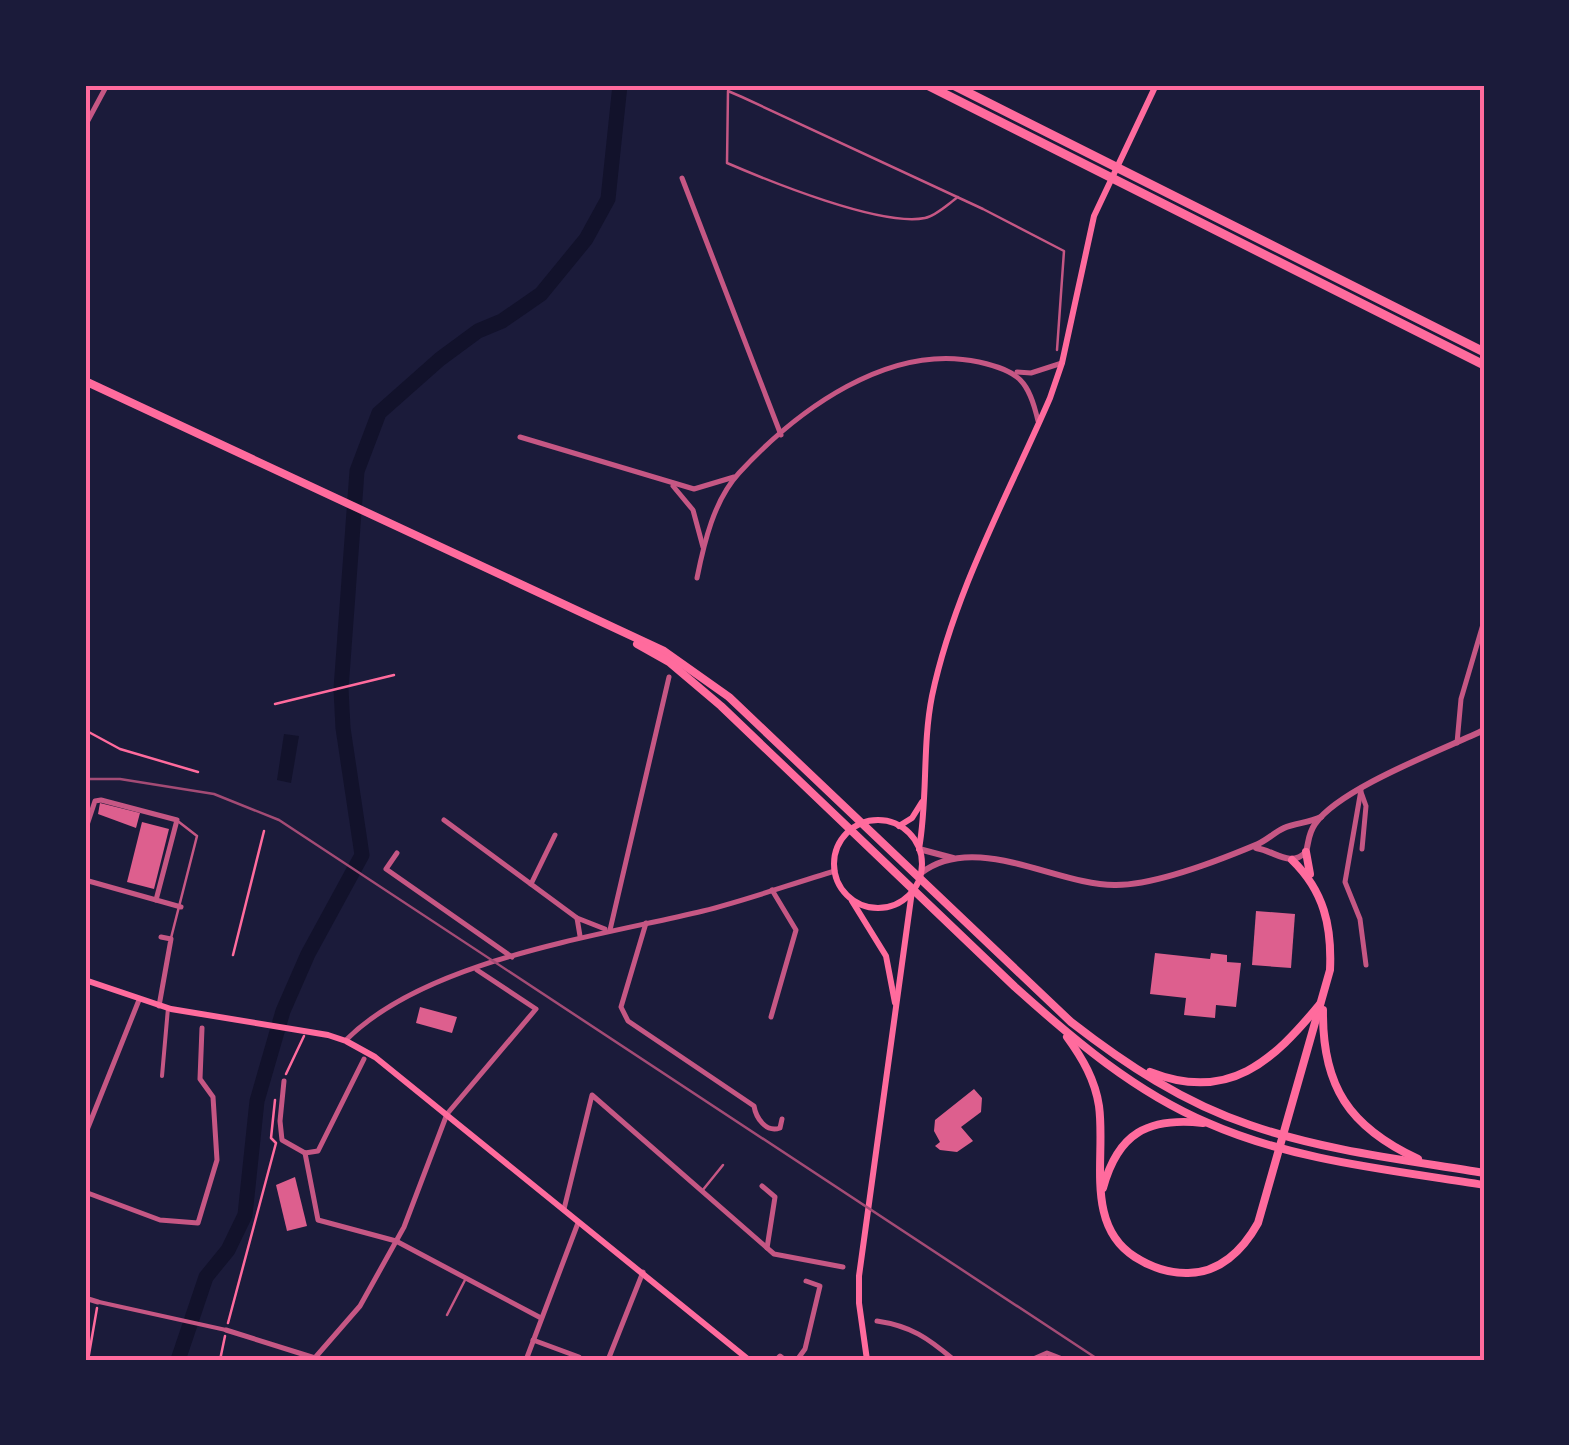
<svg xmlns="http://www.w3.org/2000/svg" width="1569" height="1445" viewBox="0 0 1569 1445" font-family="'Fira Sans Condensed',sans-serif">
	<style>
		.water { fill: #12122b }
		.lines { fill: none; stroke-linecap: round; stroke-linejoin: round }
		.river { stroke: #12122b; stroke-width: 15 }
		.building { fill: #dd5f8e }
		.path { stroke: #ff6b9d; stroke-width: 2.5 }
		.service { stroke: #c65784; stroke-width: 2.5 }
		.pedestrian { stroke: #c65784; stroke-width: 4 }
		.minor { stroke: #c65784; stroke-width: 5 }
		.tertiary { stroke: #c65784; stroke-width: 6 }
		.secondary { stroke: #ff6b9d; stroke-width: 6 }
		.trunk { stroke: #ff6b9d; stroke-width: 8 }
		.motorway { stroke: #ff6b9d; stroke-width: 9 }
		.rail { stroke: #a44b75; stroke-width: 2.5 }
		.neatline { fill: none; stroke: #ff6b9d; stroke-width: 4 }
	</style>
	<rect width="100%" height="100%" fill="#1b1b3a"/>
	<polygon class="water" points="284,734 299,736 291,783 277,780"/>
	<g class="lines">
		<polyline class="river" points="178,1360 206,1277 228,1250 245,1215 257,1101 283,1011 308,954 362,855 343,728 341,689 357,471 379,413 440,359 478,331 502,321 541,294 586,239 608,199 620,85"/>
	</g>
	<g class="building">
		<polygon points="100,803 140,813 136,828 98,814"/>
		<polygon points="142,822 169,829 154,889 127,882"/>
		<polygon points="1256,911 1295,914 1291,968 1252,965"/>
		<polygon points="1155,953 1210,959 1211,953 1227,955 1227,962 1241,963 1236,1007 1216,1005 1215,1018 1184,1015 1186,998 1150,994"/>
		<polygon points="420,1007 457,1017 452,1033 416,1023"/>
		<polygon points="974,1089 982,1098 981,1112 961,1127 973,1141 957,1152 940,1150 935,1146 940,1142 934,1131 935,1120"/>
		<polygon points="295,1177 307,1226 287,1231 276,1185"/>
	</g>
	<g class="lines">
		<g class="path">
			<polyline points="275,704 394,675"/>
			<polyline points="85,730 120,749 198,772"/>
			<polyline points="233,955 264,831"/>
			<polyline points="286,1074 304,1036"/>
			<polyline points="228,1323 276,1143 271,1138 275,1100"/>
			<polyline points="88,1360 97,1308"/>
			<polyline points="220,1360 225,1336"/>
		</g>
		<g class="service">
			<path d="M958,197C948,204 936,216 925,218C881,227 769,181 727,163L728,91L742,97L983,209L1064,251L1057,350"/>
			<polyline points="171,938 197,836 179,822"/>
			<polyline points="702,1191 723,1165"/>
			<polyline points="447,1315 465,1280"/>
		</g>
		<g class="pedestrian">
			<polyline points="162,1076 168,1008"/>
			<polyline points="99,1302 226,1330"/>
		</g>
		<g class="minor">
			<polyline points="85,126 107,85"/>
			<polyline points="682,178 781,435"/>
			<polyline points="1017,372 1031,373 1062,363"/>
			<polyline points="520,437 694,489 734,477"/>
			<polyline points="673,486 693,510 703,547"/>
			<path d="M697,578C704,543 714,500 739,473C797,410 889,342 979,362C1019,371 1029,381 1038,421"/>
			<polyline points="1457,743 1461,699 1484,621"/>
			<polyline points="1361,790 1345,882 1360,919 1366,965"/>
			<polyline points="1361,792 1366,806 1362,849"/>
			<polyline points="444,820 577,918"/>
			<polyline points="85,831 95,801 101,800 177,820 156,900"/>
			<polyline points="397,853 386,869 512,957"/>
			<polyline points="85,880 181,907"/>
			<polyline points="531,884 555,835"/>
			<path d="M646,923L621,1007L628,1021L754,1106C756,1118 766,1133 780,1128L782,1119"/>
			<polyline points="610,930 669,677"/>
			<polyline points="580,936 577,918 605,929"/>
			<polyline points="159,1006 171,939 161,937"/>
			<polyline points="771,1017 796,930 772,890"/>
			<path d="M346,1040C426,960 595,937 703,911C747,900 791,884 835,871"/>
			<polyline points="284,1081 280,1121 282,1140 305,1153"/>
			<polyline points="85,1135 139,1000"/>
			<polyline points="305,1153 318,1220 396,1241 541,1318"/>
			<polyline points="305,1153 318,1151 364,1059"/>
			<polyline points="762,1186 775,1197 767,1248"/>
			<polyline points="85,1192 160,1220 198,1223 217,1160 213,1097 200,1079 202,1028"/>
			<polyline points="564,1209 592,1095 774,1254 843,1267"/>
			<polyline points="85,1298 98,1302"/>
			<path d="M877,1321C911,1326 928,1338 954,1360"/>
			<polyline points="226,1330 315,1358"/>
			<polyline points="533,1340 579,1357"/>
			<polyline points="313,1360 360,1306 404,1227 447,1114 536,1009 477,970"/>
			<polyline points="526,1360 578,1223"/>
			<polyline points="608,1360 643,1272"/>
			<polyline points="776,1360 780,1356 785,1360"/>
			<polyline points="797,1360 805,1349 820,1286 806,1281"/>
			<polyline points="1031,1360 1047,1353 1065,1360"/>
		</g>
		<g class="tertiary">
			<path d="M1256,848C1275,851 1290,868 1306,852C1309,841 1308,834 1315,824C1340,788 1442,750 1484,730"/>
			<polyline points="919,849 953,858"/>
			<path d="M921,873C976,831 1057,886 1116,885C1156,885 1220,860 1258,844C1267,840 1275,832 1284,828C1295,823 1308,823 1321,817"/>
		</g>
		<g class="secondary">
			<circle cx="878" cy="864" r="44"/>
			<polyline points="899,826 912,818 922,802"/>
			<path d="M919,849C928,799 922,746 932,696C954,592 1008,495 1050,398L1062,363L1094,216L1156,85"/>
			<polyline points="852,901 886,956 895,1003"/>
			<polyline points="85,980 171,1009 328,1035 346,1041 375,1057 749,1360"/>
			<polyline points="867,1360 859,1303 859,1276 912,891"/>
		</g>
		<g class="trunk">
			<path d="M85,381L664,651L729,697L1071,1022C1125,1064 1184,1103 1250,1125C1325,1151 1406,1160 1484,1173"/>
			<path d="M637,644L669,662L721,706L1015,987C1074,1040 1135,1092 1208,1123C1294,1161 1392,1170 1484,1185"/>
			<polyline points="1306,852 1310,874"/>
			<path d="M1323,1010C1322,1086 1349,1127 1418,1159"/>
			<path d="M1067,1037C1083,1059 1095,1080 1099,1106C1106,1156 1084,1225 1135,1257C1149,1266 1168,1273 1186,1273C1219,1274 1243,1250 1258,1223L1330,970C1332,926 1324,891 1292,860"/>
			<path d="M1150,1072C1229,1103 1273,1061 1320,1004"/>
			<path d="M1103,1188C1118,1133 1148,1117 1203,1123"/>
		</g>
		<g class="motorway">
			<polyline points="927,85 1484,365"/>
			<polyline points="953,85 1484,352"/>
		</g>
		<polyline class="rail" points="85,779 120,779 214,794 279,820 1099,1360"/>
	</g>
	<rect width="1569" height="1445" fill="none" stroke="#1b1b3a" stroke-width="175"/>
	<rect x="88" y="88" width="1394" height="1270" class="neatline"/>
</svg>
